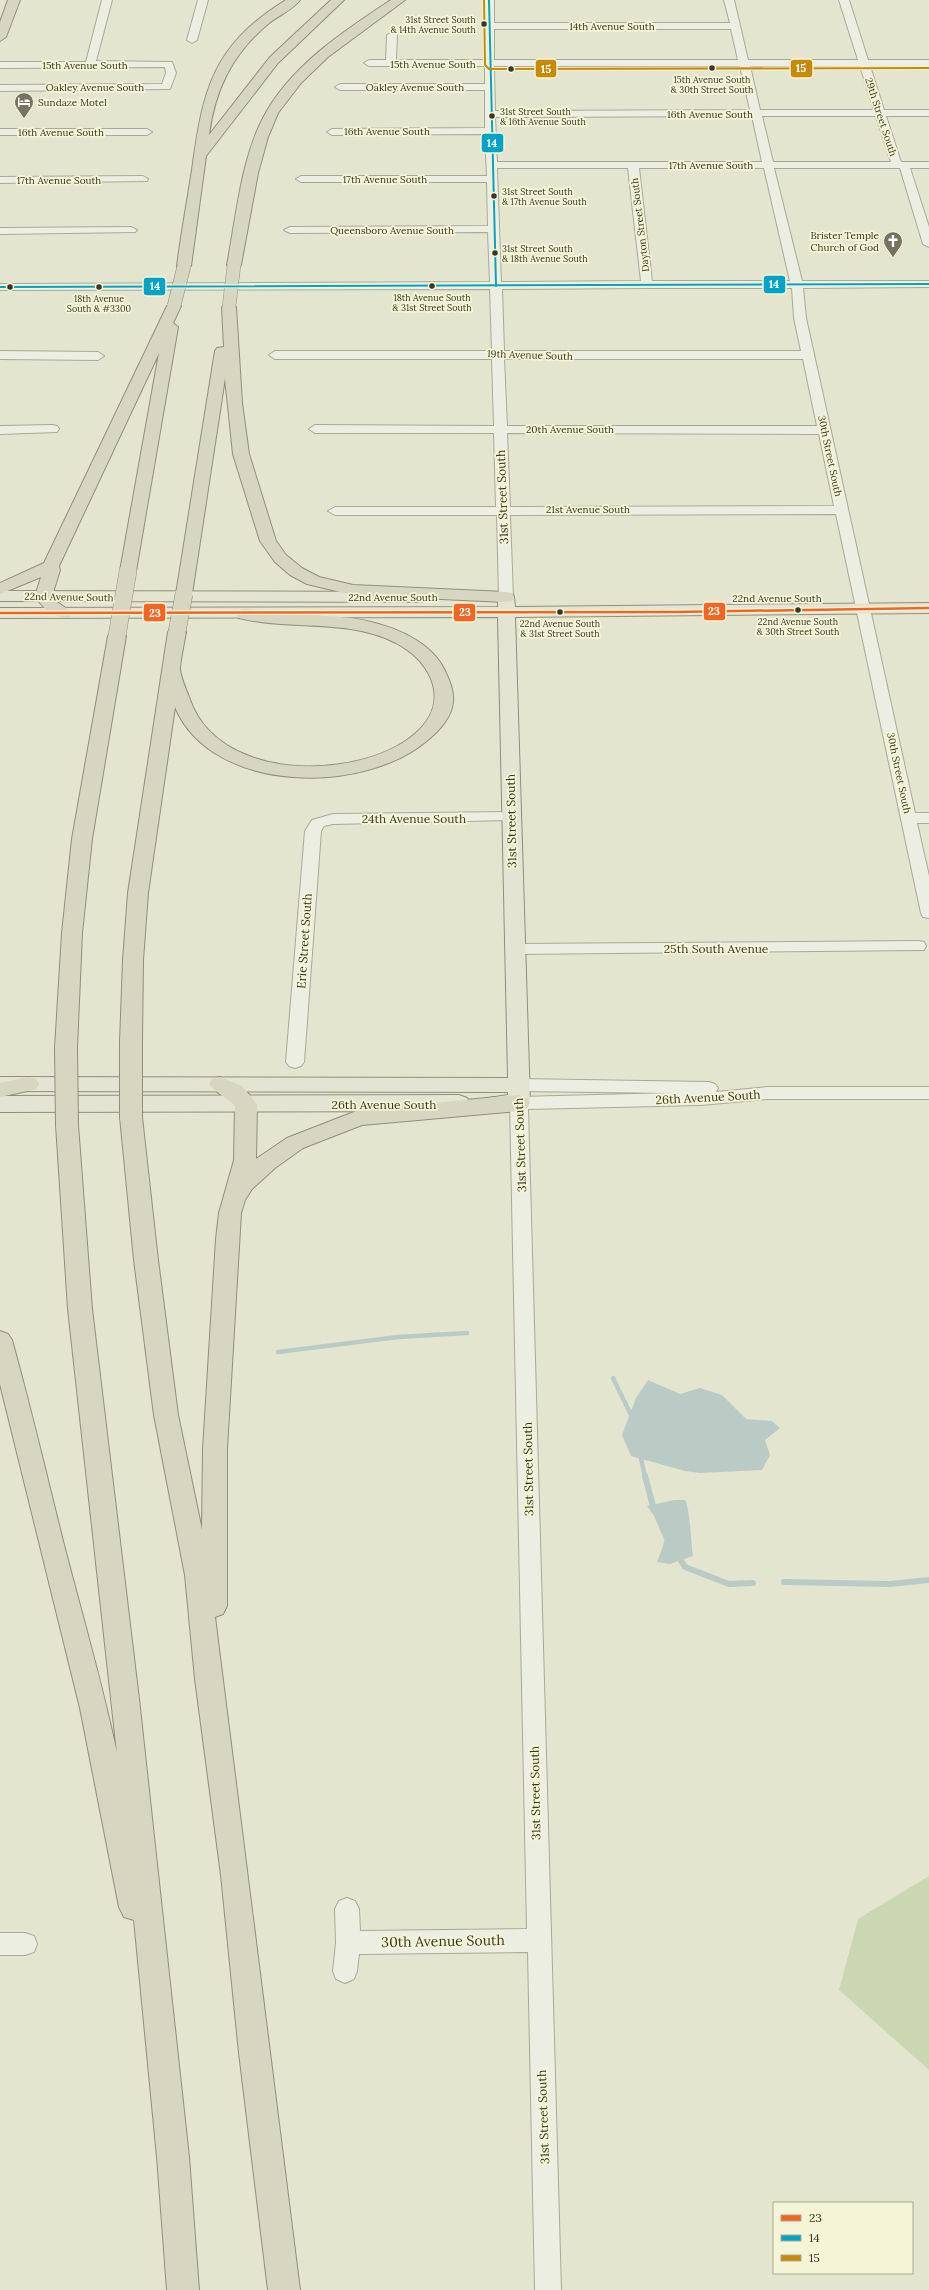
<svg xmlns="http://www.w3.org/2000/svg" width="929" height="2290" viewBox="0 0 929 2290" font-family="Lora,serif">
	<style>
		.green { fill: #cbd7b2 }
		.water { fill: #bacbc5 }
		.lines { fill: none; stroke-linecap: round; stroke-linejoin: round }
		.stream-far1 { stroke: #bacbc5; stroke-width: 4.5 }
		.stream { stroke: #bacbc5; stroke-width: 6 }
		.minor-casing { stroke: #aaa998; stroke-width: 2 }
		.major-casing { stroke: #908f7f; stroke-width: 2 }
		.highway-casing { stroke: #908f7f; stroke-width: 2 }
		.minor { fill: #eceee1; fill-rule: evenodd }
		.major { fill: #e4e4d3; fill-rule: evenodd }
		.highway { fill: #d7d6c1; fill-rule: evenodd }
		.highway-bridge-far2-casing { stroke: #908f7f; stroke-width: 14; stroke-linecap: butt }
		.highway-bridge-far1-casing { stroke: #908f7f; stroke-width: 18; stroke-linecap: butt }
		.highway-bridge-casing { stroke: #908f7f; stroke-width: 24; stroke-linecap: butt }
		.highway-bridge-far2 { stroke: #d7d6c1; stroke-width: 13 }
		.highway-bridge-far1 { stroke: #d7d6c1; stroke-width: 17 }
		.highway-bridge { stroke: #d7d6c1; stroke-width: 22 }
		.bus-1-casing { stroke: #f4f5d7; stroke-width: 5 }
		.bus-2-casing { stroke: #f4f5d7; stroke-width: 4 }
		.bus-3-casing { stroke: #f4f5d7; stroke-width: 4 }
		.bus-1 { stroke: #f26522; stroke-width: 2.5 }
		.bus-2 { stroke: #03a3c5; stroke-width: 2 }
		.bus-3 { stroke: #c88a08; stroke-width: 2 }
		.bus-dot { fill: #393520; stroke: #f4f5d7; stroke-width: 1.5 }
		.labels { text-anchor: middle; dominant-baseline: central; stroke-width: 3.5; stroke-linejoin: round; paint-order: stroke }
		.far-bus-label { font-size: 9px; fill: #393520; stroke: #f4f5d7 }
		.far-street-label { font-size: 10px; fill: #393520; stroke: #f4f5d7 }
		.far-poi-label { font-size: 10px; fill: #393520; stroke: #f4f5d7; text-anchor: start }
		.street-label { font-size: 12px; fill: #393520; stroke: #f4f5d7 }
		.near-street-label { font-size: 14px; fill: #393520; stroke: #f4f5d7 }
		.line-badge { stroke: #f4f5d7; stroke-width: 1.5 }
		.badge-label { font-size: 11px; text-anchor: middle; font-weight: bold; fill: #fff }
	</style>
	<rect width="100%" height="100%" fill="#e4e5cf"/>
	<polygon class="green" points="929,1876 929,2070 839,1990 858,1919"/>
	<g class="water">
		<polygon points="648,1380 680,1394 700,1388 722,1395 746,1419 772,1421 780,1428 765,1440 770,1455 762,1470 700,1473 685,1471 631,1456 622,1435 636,1398"/>
		<path d="M674,1500H685C690,1507 691,1544 693,1556L670,1564L657,1562C670,1530 666,1533 647,1506Z"/>
	</g>
	<g class="lines">
		<g class="stream-far1">
			<polyline points="278,1352 398,1337 467,1333"/>
			<polyline points="613,1378 632,1417"/>
			<polyline points="640,1454 645,1477"/>
		</g>
		<g class="stream">
			<polyline points="645,1476 653,1506 666,1536"/>
			<polyline points="678,1556 685,1567 729,1584 753,1583"/>
			<polyline points="784,1582 890,1584 929,1580"/>
		</g>
		<defs>
			<g id="minor">
				<polygon points="102,0 112,0 96,61 172,62 176,73 170,89 0,91 0,85 162,84 166,73 165,67 0,68 0,62 86,62"/>
				<polygon points="198,0 208,0 197,40 192,43 187,40"/>
				<path d="M484,0H494V23H730L724,0H734L748,60H858L839,0H849L868,60H929V66H870L884,110H929V116H886L901,162H929V168H910L929,227V247L923,244L900,168H774L802,281H929V287L803,288L806,318L915,813H929V823H917L929,876V918L923,917L921,913L836,514L510,515L513,597L506,601L501,600L499,597L497,515H335L328,511L335,507H496L494,433H315L309,429L315,425L494,426L492,359H275L269,355L275,351H492L490,289L0,290V284L490,282L488,232L290,233L284,230L290,227L488,226L487,182H301L296,179L301,176H487L485,134L332,135L327,132L332,129L485,128V90H340L335,87L340,84H485V66H369L364,63L369,60H386L387,35L392,32L397,35L396,60H485ZM494,29H731L738,60H494ZM494,66H740L750,110L495,111ZM750,66H860L874,110H760ZM752,116L762,162H497L495,117ZM762,116H876L891,162H773ZM497,168H628L641,281L501,282ZM639,168H764L790,281H652ZM647,288H792L794,318L801,351H504L502,289ZM504,359H803L817,426H507ZM507,433L819,434L834,506L510,507Z"/>
				<polygon points="0,129 147,129 152,132 147,135 0,135"/>
				<polygon points="143,176 148,179 147,181 0,183 0,177"/>
				<polygon points="131,227 137,230 135,232 0,234 0,228"/>
				<polygon points="0,351 98,352 104,356 98,360 0,359"/>
				<polygon points="53,425 57,426 59,429 57,432 0,434 0,426"/>
				<polygon points="510,812 515,814 518,817 515,820 333,824 324,826 321,831 304,1062 301,1066 295,1068 289,1066 286,1062 305,831 312,820 333,814"/>
				<polygon points="918,941 924,942 926,946 924,950 514,954 508,953 506,949 508,945 514,944"/>
				<polygon points="518,1079 709,1082 715,1084 718,1088 716,1092 768,1087 929,1087 929,1099 768,1099 701,1105 528,1109 561,2290 535,2290 528,1952 359,1954 357,1971 354,1979 345,1983 336,1979 333,1971 336,1943 335,1909 339,1901 347,1898 355,1901 359,1909 360,1931 527,1929 510,1103 513,1099 519,1097 673,1093 518,1091 512,1089 509,1085 512,1081"/>
				<polygon points="0,1933 25,1933 34,1936 37,1944 34,1952 25,1955 0,1955"/>
			</g>
			<g id="major">
				<polygon points="0,591 418,592 424,593 426,597 424,601 418,602 0,601"/>
				<path d="M506,592L512,593L514,597L515,607L929,603V613L515,617L530,1103L527,1108C515,1112 501,1112 489,1108L486,1103L489,1098L508,1095V1092L0,1091V1077L508,1078L498,617L0,618V608L498,607V597L500,593Z"/>
				<polygon points="459,1095 467,1098 470,1103 467,1108 459,1111 0,1112 0,1096"/>
			</g>
			<g id="highway">
				<polygon points="8,0 20,0 6,37 0,41 0,22"/>
				<path d="M286,0H300C293,10 277,16 268,24C232,54 215,90 209,135L270,57L331,0H344L278,63L206,156L191,266L184,270L179,269L177,266C181,234 187,202 192,170C203,89 212,46 286,0Z"/>
				<path d="M391,0H405L328,57L301,83L278,113L268,137L258,173L241,265L239,268H229L227,265C236,218 241,160 263,118C290,66 344,31 391,0Z"/>
				<path d="M174,302L181,306L173,323L178,327L136,571L134,575H122L120,571L159,353L59,566L60,570L52,596L57,602L73,613L70,617C54,620 43,608 35,596L41,577L0,594V583L44,563L167,306Z"/>
				<polygon points="229,303 236,307 242,403 249,454 276,541 286,555 302,568 319,577 353,585 506,592 512,593 514,597 512,601 506,602 353,595 307,584 290,575 275,562 260,541 233,454 225,378 192,594 190,598 178,598 176,594 215,351 217,348 224,347 222,307"/>
				<path d="M245,609C269,611 293,613 317,615C335,617 353,617 371,622C400,629 434,644 446,673C450,682 454,691 453,702C452,716 440,730 429,739C366,795 212,795 175,707L148,893L143,960L142,1042L138,1047L131,1049L124,1047L120,1042L123,960L128,893L168,632L171,628H183L186,632C184,644 181,656 180,668C180,676 186,689 189,697C227,813 466,767 431,679C424,662 412,652 396,643C347,618 291,631 239,618L236,614L239,610Z"/>
				<polygon points="117,631 123,632 126,636 92,839 82,933 77,1048 73,1053 66,1055 59,1053 55,1048 62,933 72,839 108,636 111,632"/>
				<polygon points="28,1077 36,1079 39,1084 36,1089 0,1097 0,1083"/>
				<path d="M220,1077L242,1086L257,1104L256,1159L287,1138L359,1110L519,1095L527,1098L530,1103L527,1108L519,1111L362,1125L303,1148L275,1168L252,1189L245,1200L241,1213L227,1449V1606L223,1614L215,1617L300,2290H268L239,2053L221,1875L195,1679L185,1575L154,1415L134,1260L120,1117L123,1112L131,1109L139,1112L142,1117L158,1260L178,1415L202,1530L203,1449L216,1239L219,1213L234,1160L235,1106C227,1097 214,1092 209,1084L212,1079Z"/>
				<path d="M67,1117L75,1120L78,1125L92,1309L139,1699L189,2157L199,2290H167L157,2157L134,1920L124,1917L119,1907L80,1708L0,1384V1331L8,1334L12,1340C31,1408 47,1477 64,1545C82,1614 102,1683 117,1753L68,1309L56,1125L59,1120Z"/>
			</g>
		</defs>
		<use href="#minor" class="minor-casing"/>
		<use href="#major" class="major-casing"/>
		<use href="#highway" class="highway-casing"/>
		<use href="#minor" class="minor"/>
		<use href="#major" class="major"/>
		<use href="#highway" class="highway"/>
		<defs>
			<g id="highway-bridge-far2">
				<polyline points="174,306 184,266"/>
				<polyline points="229,307 234,265"/>
			</g>
			<g id="highway-bridge-far1">
				<polyline points="177,632 184,594"/>
				<polyline points="117,636 128,571"/>
			</g>
			<g id="highway-bridge">
				<polyline points="131,1042 131,1117"/>
				<polyline points="66,1048 67,1125"/>
			</g>
		</defs>
		<use href="#highway-bridge-far2" class="highway-bridge-far2-casing"/>
		<use href="#highway-bridge-far1" class="highway-bridge-far1-casing"/>
		<use href="#highway-bridge" class="highway-bridge-casing"/>
		<use href="#highway-bridge-far2" class="highway-bridge-far2"/>
		<use href="#highway-bridge-far1" class="highway-bridge-far1"/>
		<use href="#highway-bridge" class="highway-bridge"/>
		<defs>
			<polyline id="bus-1" points="0,613 675,612 929,608"/>
			<g id="bus-2">
				<polyline points="489,0 496,286"/>
				<polyline points="0,287 929,284"/>
			</g>
			<polyline id="bus-3" points="484,0 485,65 489,69 929,68"/>
		</defs>
		<use href="#bus-1" class="bus-1-casing"/>
		<use href="#bus-2" class="bus-2-casing"/>
		<use href="#bus-3" class="bus-3-casing"/>
		<use href="#bus-1" class="bus-1"/>
		<use href="#bus-2" class="bus-2"/>
		<use href="#bus-3" class="bus-3"/>
	</g>
	<defs>
		<symbol id="hotel-pin" viewBox="-11 -11 22 30"><path d="M0 17L-7.5 6A9.5 9.5 0 1 1 7.5 6Z" fill="#75735d" stroke="#f4f5d7"/><path d="M-6-4.5h1.5V1H6V5H4.5V3h-9V5H-6ZM-4 0a1.8 1.8 0 1 1 3.6 0ZM.5 0V-2.5h3Q6-2.5 6 0Z" fill="#fff"/></symbol>
		<symbol id="church-pin" viewBox="-11 -11 22 30"><path d="M0 17L-7.5 6A9.5 9.5 0 1 1 7.5 6Z" fill="#75735d" stroke="#f4f5d7"/><path d="M-1.2-6h2.4v3.5h3.3v2.4h-3.3V6h-2.4V-.1h-3.3v-2.4h3.3Z" fill="#fff"/></symbol>
	</defs>
	<g fill-rule="evenodd">
		<use href="#hotel-pin" x="13" y="91" width="22" height="30"/>
		<use href="#church-pin" x="882" y="230" width="22" height="30"/>
	</g>
	<g class="bus-dot">
		<circle cx="484" cy="24" r="3.5"/>
		<circle cx="712" cy="68" r="3.5"/>
		<circle cx="511" cy="69" r="3.5"/>
		<circle cx="492" cy="116" r="3.5"/>
		<circle cx="494" cy="196" r="3.5"/>
		<circle cx="495" cy="253" r="3.5"/>
		<circle cx="432" cy="286" r="3.5"/>
		<circle cx="10" cy="287" r="3.5"/>
		<circle cx="99" cy="287" r="3.5"/>
		<circle cx="798" cy="610" r="3.5"/>
		<circle cx="560" cy="612" r="3.5"/>
	</g>
	<g class="labels">
		<g class="far-bus-label">
			<text x="476" y="19" text-anchor="end">31st Street South<tspan x="476" dy="10">&amp; 14th Avenue South</tspan></text>
			<text x="712" y="79">15th Avenue South<tspan x="712" dy="10">&amp; 30th Street South</tspan></text>
			<text x="500" y="111" text-anchor="start">31st Street South<tspan x="500" dy="10">&amp; 16th Avenue South</tspan></text>
			<text x="502" y="191" text-anchor="start">31st Street South<tspan x="502" dy="10">&amp; 17th Avenue South</tspan></text>
			<text x="502" y="248" text-anchor="start">31st Street South<tspan x="502" dy="10">&amp; 18th Avenue South</tspan></text>
			<text x="432" y="297">18th Avenue South<tspan x="432" dy="10">&amp; 31st Street South</tspan></text>
			<text x="99" y="298">18th Avenue<tspan x="99" dy="10">South &amp; #3300</tspan></text>
			<text x="798" y="621">22nd Avenue South<tspan x="798" dy="10">&amp; 30th Street South</tspan></text>
			<text x="560" y="623">22nd Avenue South<tspan x="560" dy="10">&amp; 31st Street South</tspan></text>
		</g>
		<g class="far-street-label">
			<text x="612" y="26">14th Avenue South</text>
			<text x="433" y="64">15th Avenue South</text>
			<text x="85" y="65">15th Avenue South</text>
			<text x="95" y="87">Oakley Avenue South</text>
			<text x="415" y="87">Oakley Avenue South</text>
			<text x="710" y="114">16th Avenue South</text>
			<text transform="translate(881 117) rotate(72)">29th Street South</text>
			<text x="387" y="131">16th Avenue South</text>
			<text x="61" y="132">16th Avenue South</text>
			<text x="711" y="165">17th Avenue South</text>
			<text x="385" y="179">17th Avenue South</text>
			<text x="59" y="180">17th Avenue South</text>
			<text transform="translate(640 225) rotate(-97)">Dayton Street South</text>
			<text x="392" y="230">Queensboro Avenue South</text>
			<text transform="translate(530 355) rotate(2)">19th Avenue South</text>
			<text x="570" y="429">20th Avenue South</text>
			<text transform="translate(830 456) rotate(78)">30th Street South</text>
			<text x="588" y="509">21st Avenue South</text>
			<text transform="translate(69 597) rotate(1)">22nd Avenue South</text>
			<text x="393" y="597">22nd Avenue South</text>
			<text x="777" y="598">22nd Avenue South</text>
			<text transform="translate(899 773) rotate(78)">30th Street South</text>
		</g>
		<g class="far-poi-label">
			<text x="38" y="102">Sundaze Motel</text>
			<text x="879" y="235" text-anchor="end">Brister Temple<tspan x="879" dy="12">Church of God</tspan></text>
		</g>
		<g class="street-label">
			<text transform="translate(502 497) rotate(-92)">31st Street South</text>
			<text x="414" y="818">24th Avenue South</text>
			<text transform="translate(511 821) rotate(-91)">31st Street South</text>
			<text transform="translate(304 941) rotate(-86)">Erie Street South</text>
			<text x="716" y="948">25th South Avenue</text>
			<text transform="translate(708 1097) rotate(-3)">26th Avenue South</text>
			<text x="384" y="1104">26th Avenue South</text>
			<text transform="translate(520 1145) rotate(-92)">31st Street South</text>
			<text transform="translate(528 1469) rotate(-91)">31st Street South</text>
			<text transform="translate(535 1793) rotate(-91)">31st Street South</text>
			<text transform="translate(543 2117) rotate(-92)">31st Street South</text>
		</g>
		<g class="near-street-label">
			<text transform="translate(443 1941) rotate(-1)">30th Avenue South</text>
		</g>
	</g>
	<g class="line-badge">
		<rect x="790" y="59" width="23" height="19" rx="4" fill="#c88a08"/>
		<rect x="535" y="59" width="22" height="19" rx="4" fill="#c88a08"/>
		<rect x="481" y="133" width="23" height="20" rx="4" fill="#03a3c5"/>
		<rect x="763" y="275" width="23" height="19" rx="4" fill="#03a3c5"/>
		<rect x="143" y="277" width="23" height="19" rx="4" fill="#03a3c5"/>
		<rect x="703" y="602" width="23" height="19" rx="4" fill="#f26522"/>
		<rect x="453" y="603" width="23" height="19" rx="4" fill="#f26522"/>
		<rect x="143" y="603" width="23" height="19" rx="4" fill="#f26522"/>
	</g>
	<g class="badge-label">
		<text x="801" y="72">15</text>
		<text x="546" y="73">15</text>
		<text x="492" y="147">14</text>
		<text x="774" y="288">14</text>
		<text x="155" y="290">14</text>
		<text x="714" y="615">23</text>
		<text x="465" y="616">23</text>
		<text x="155" y="617">23</text>
	</g>
	<rect x="773" y="2202" width="140" height="72" fill="#f4f5d7" stroke="#a9a88e"/>
	<rect x="781" y="2215" width="20" height="6" fill="#f26522" stroke="#a9a88e"/>
	<text x="809" y="2222" font-size="12" fill="#393520">23</text>
	<rect x="781" y="2235" width="20" height="6" fill="#03a3c5" stroke="#a9a88e"/>
	<text x="809" y="2242" font-size="12" fill="#393520">14</text>
	<rect x="781" y="2255" width="20" height="6" fill="#c88a08" stroke="#a9a88e"/>
	<text x="809" y="2262" font-size="12" fill="#393520">15</text>
</svg>
